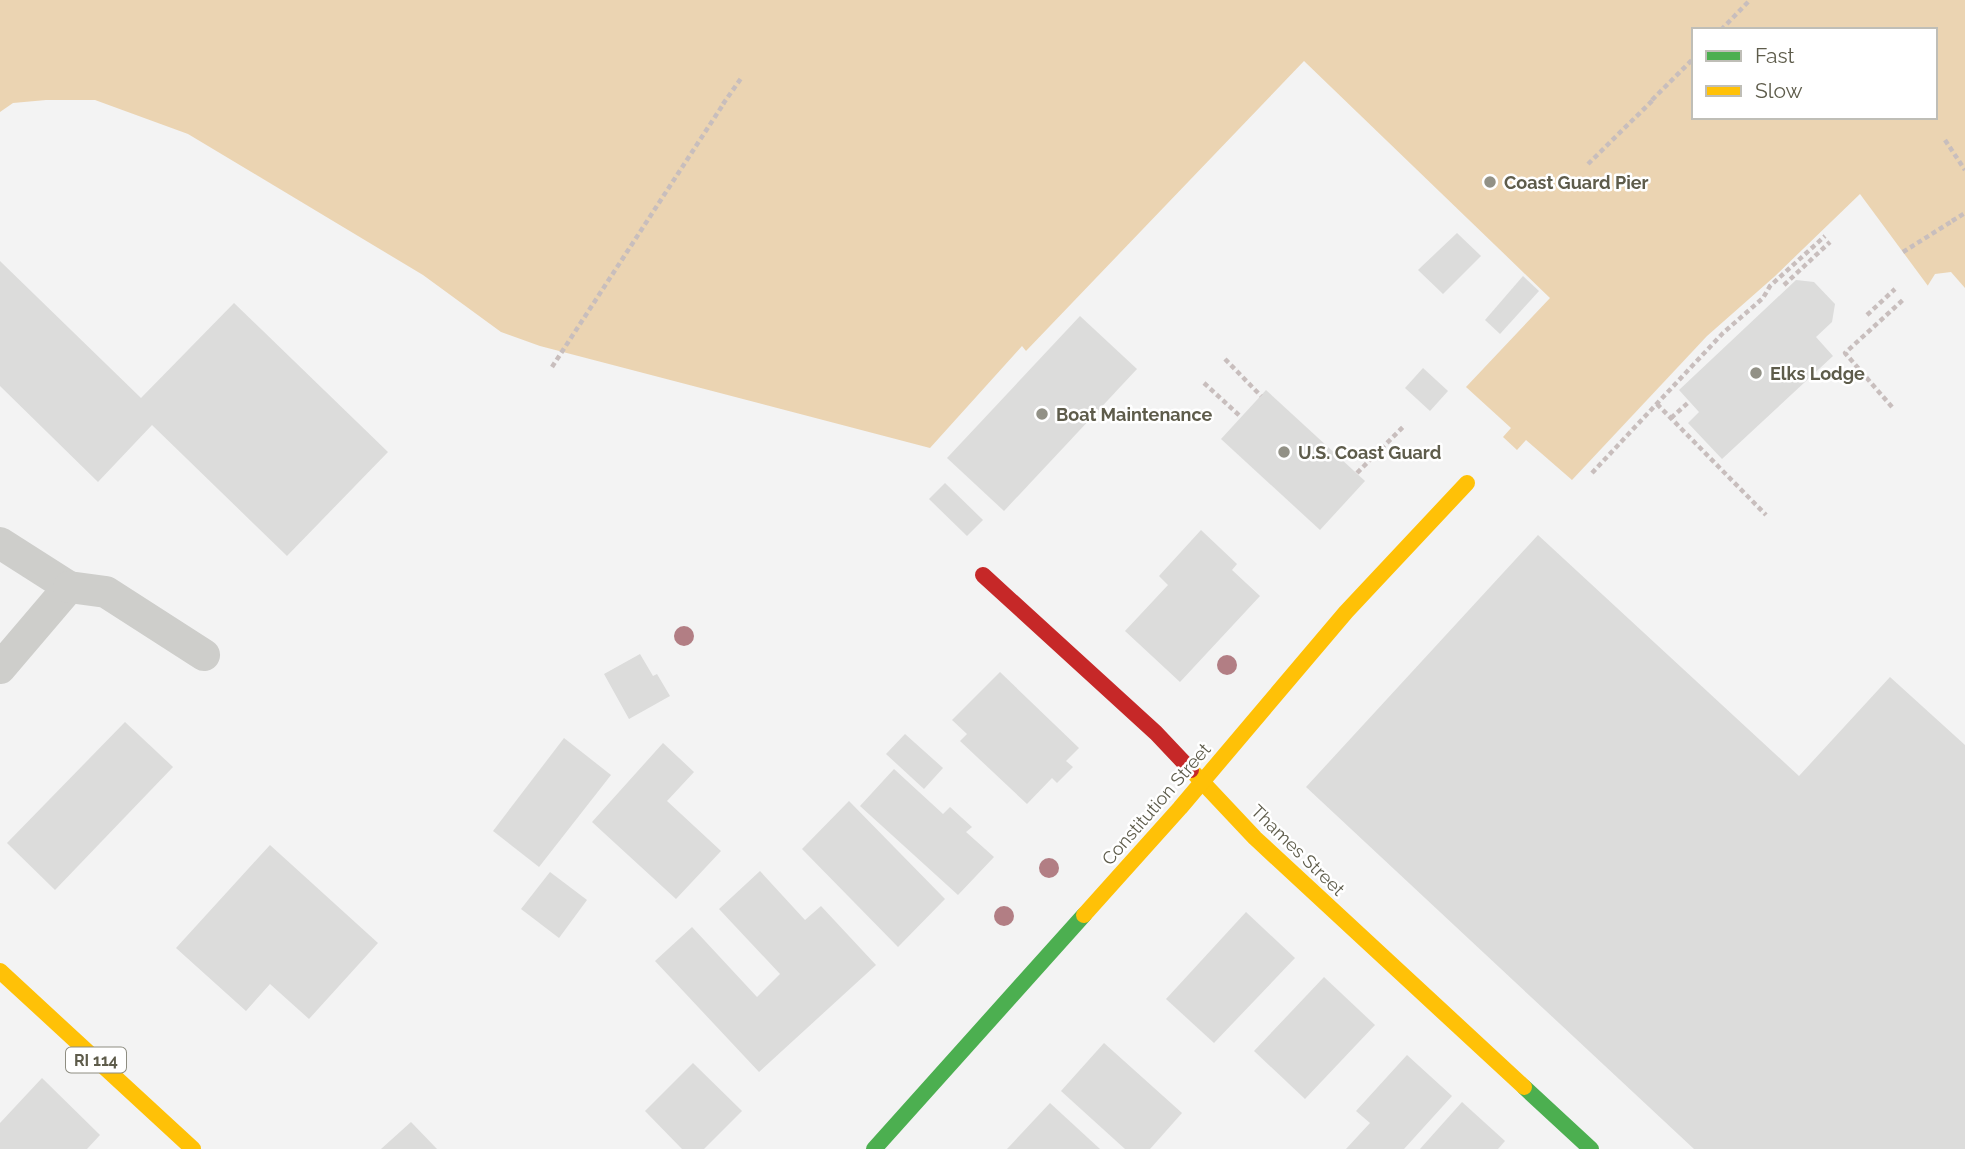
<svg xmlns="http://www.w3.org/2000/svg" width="1965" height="1149" viewBox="0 0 1965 1149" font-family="Raleway,sans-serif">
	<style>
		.water { fill: #ebd4b2; fill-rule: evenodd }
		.pier { fill: #f3f3f3 }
		.building { fill: #dcdcdb }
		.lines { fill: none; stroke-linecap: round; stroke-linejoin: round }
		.path { stroke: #c8bebd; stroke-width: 4.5; stroke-dasharray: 5 3.5; stroke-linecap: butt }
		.lane { stroke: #cececb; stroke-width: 32 }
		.fast { stroke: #4caf50; stroke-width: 16 }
		.slow { stroke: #ffc107; stroke-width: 16 }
		.jam { stroke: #c62828; stroke-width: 16 }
		.tree { fill: #b27e84 }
		.poi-dot { fill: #929186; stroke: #fff; stroke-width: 2.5 }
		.labels { text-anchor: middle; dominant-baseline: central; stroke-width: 5; stroke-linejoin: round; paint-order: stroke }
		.shield { fill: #fff; stroke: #8e8d81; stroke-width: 2 }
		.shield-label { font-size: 16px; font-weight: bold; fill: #5e5c4b }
		.poi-label { font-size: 18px; font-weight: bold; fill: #5e5c4b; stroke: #fff; text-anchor: start }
		.street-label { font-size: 18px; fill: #5e5c4b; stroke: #fff }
	</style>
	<rect width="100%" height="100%" fill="#f3f3f3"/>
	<path class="water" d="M0,0H1965V336L1860,194L1774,277L1707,336L1572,480L1526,440L1517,450L1503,437L1511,428L1466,387L1550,298L1304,61L1026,351L1022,346L930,448L540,346L501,332L423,275L188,134L95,100H46L13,103L0,112ZM1694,30H1935V117H1694Z"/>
	<polygon class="pier" points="1951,272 1965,288 1965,340 1925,290 1935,274"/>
	<g class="building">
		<polygon points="1457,233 1481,256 1443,294 1418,270"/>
		<polygon points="0,261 141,398 234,303 388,452 287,556 152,425 98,482 0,386"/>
		<polygon points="1523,276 1539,291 1500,334 1485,320"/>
		<polygon points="1796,280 1814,282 1835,304 1832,322 1816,337 1833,356 1722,459 1688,423 1699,412 1679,390"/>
		<polygon points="1080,316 1137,369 1004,511 947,458"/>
		<polygon points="1423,368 1448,391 1430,411 1405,388"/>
		<polygon points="1266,390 1365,481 1320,530 1221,439"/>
		<polygon points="945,483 983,520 967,536 929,499"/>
		<polygon points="1201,530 1237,564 1232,570 1260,596 1180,682 1125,631 1168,585 1159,576"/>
		<polygon points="1538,535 1799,776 1890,677 1965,745 1965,1149 1694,1149 1306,787"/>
		<polygon points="640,654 653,676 657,674 670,696 629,719 604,674"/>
		<polygon points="1000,672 1079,748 1066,761 1073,767 1057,783 1052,778 1027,804 960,741 967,734 952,720"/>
		<polygon points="125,722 173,767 55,890 7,843"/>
		<polygon points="905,734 943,768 924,789 886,754"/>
		<polygon points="564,738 611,775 539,867 493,831"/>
		<polygon points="663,743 694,772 667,801 721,851 676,899 592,822"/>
		<polygon points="894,769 943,814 950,807 972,827 966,832 994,857 958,895 860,806"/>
		<polygon points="849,801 945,899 898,947 802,849"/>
		<polygon points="270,845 378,943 309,1019 270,984 246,1011 176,948"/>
		<polygon points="760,871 805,920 821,906 876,965 759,1072 655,961 692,927 757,997 780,974 719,909"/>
		<polygon points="550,872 587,900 559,938 521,909"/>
		<polygon points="1246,912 1295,958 1214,1043 1166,999"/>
		<polygon points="1324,977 1375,1025 1305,1099 1254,1051"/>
		<polygon points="1104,1043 1182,1113 1150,1149 1125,1149 1061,1091"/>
		<polygon points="1407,1055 1452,1096 1404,1149 1346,1149 1370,1123 1356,1111"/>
		<polygon points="693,1063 742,1111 704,1149 682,1149 645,1111"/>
		<polygon points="42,1078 100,1135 87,1149 0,1149 0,1123"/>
		<polygon points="1462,1102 1505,1141 1498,1149 1420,1149"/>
		<polygon points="1050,1103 1100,1149 1007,1149"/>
		<polygon points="411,1122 437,1149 381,1149"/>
	</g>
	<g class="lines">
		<g class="path">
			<polyline points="1721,30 1750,0"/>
			<polyline points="1652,100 1694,58"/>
			<polyline points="723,104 742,77"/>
			<polyline points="1945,140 1965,170"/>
			<polyline points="1588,164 1654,99"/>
			<polyline points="1952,221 1965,213"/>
			<polyline points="1903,252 1954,220"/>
			<polyline points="1784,285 1830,242"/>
			<polyline points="1867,315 1895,289"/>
			<polyline points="1225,359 1261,396"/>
			<polyline points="552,367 724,103"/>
			<polyline points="1204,383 1241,417"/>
			<polyline points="1657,404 1766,515"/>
			<polyline points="1892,407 1845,353 1904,299"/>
			<polyline points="1671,418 1690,401"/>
			<polyline points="1357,473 1404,426"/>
			<polyline points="1592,473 1723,333 1763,298 1770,286 1825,236"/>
		</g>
		<g class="lane">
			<polyline points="0,543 69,587 0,668"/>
			<polyline points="69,587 106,592 204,655"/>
		</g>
		<g class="fast">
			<polyline points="1524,1087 1591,1149"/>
			<polyline points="874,1149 1084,915"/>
		</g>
		<g class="slow">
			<polyline points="1191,770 1255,838 1524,1087"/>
			<polyline points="1084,915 1180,808 1346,612 1467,483"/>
			<polyline points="0,971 193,1149"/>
		</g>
		<polyline class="jam" points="983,575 1156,733 1191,770"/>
	</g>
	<g class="tree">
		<circle cx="684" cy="636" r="10"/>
		<circle cx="1227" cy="665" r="10"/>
		<circle cx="1049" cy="868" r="10"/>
		<circle cx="1004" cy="916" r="10"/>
	</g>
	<g class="poi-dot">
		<circle cx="1490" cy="182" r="7"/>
		<circle cx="1756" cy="373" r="7"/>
		<circle cx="1042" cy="414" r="7"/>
		<circle cx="1284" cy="452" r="7"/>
	</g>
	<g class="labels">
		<rect class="shield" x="66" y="1047.5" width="60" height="25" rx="5"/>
		<g class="shield-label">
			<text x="96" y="1060">RI 114</text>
		</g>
		<g class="poi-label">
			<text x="1504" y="182">Coast Guard Pier</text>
			<text x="1770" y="373">Elks Lodge</text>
			<text x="1056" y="414">Boat Maintenance</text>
			<text x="1298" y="452">U.S. Coast Guard</text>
		</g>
		<g class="street-label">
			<text transform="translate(1156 804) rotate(-49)">Constitution Street</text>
			<text transform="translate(1298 850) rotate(44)">Thames Street</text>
		</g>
	</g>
	<rect x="1692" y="28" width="245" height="91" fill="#ffffff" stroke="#bfbeb7" stroke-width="2"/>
	<rect x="1706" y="51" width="35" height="10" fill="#4caf50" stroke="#bfbeb7" stroke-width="2"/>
	<text x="1755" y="63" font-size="21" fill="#5e5c4b">Fast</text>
	<rect x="1706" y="86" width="35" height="10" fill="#ffc107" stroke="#bfbeb7" stroke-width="2"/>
	<text x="1755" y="98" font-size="21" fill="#5e5c4b">Slow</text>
</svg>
